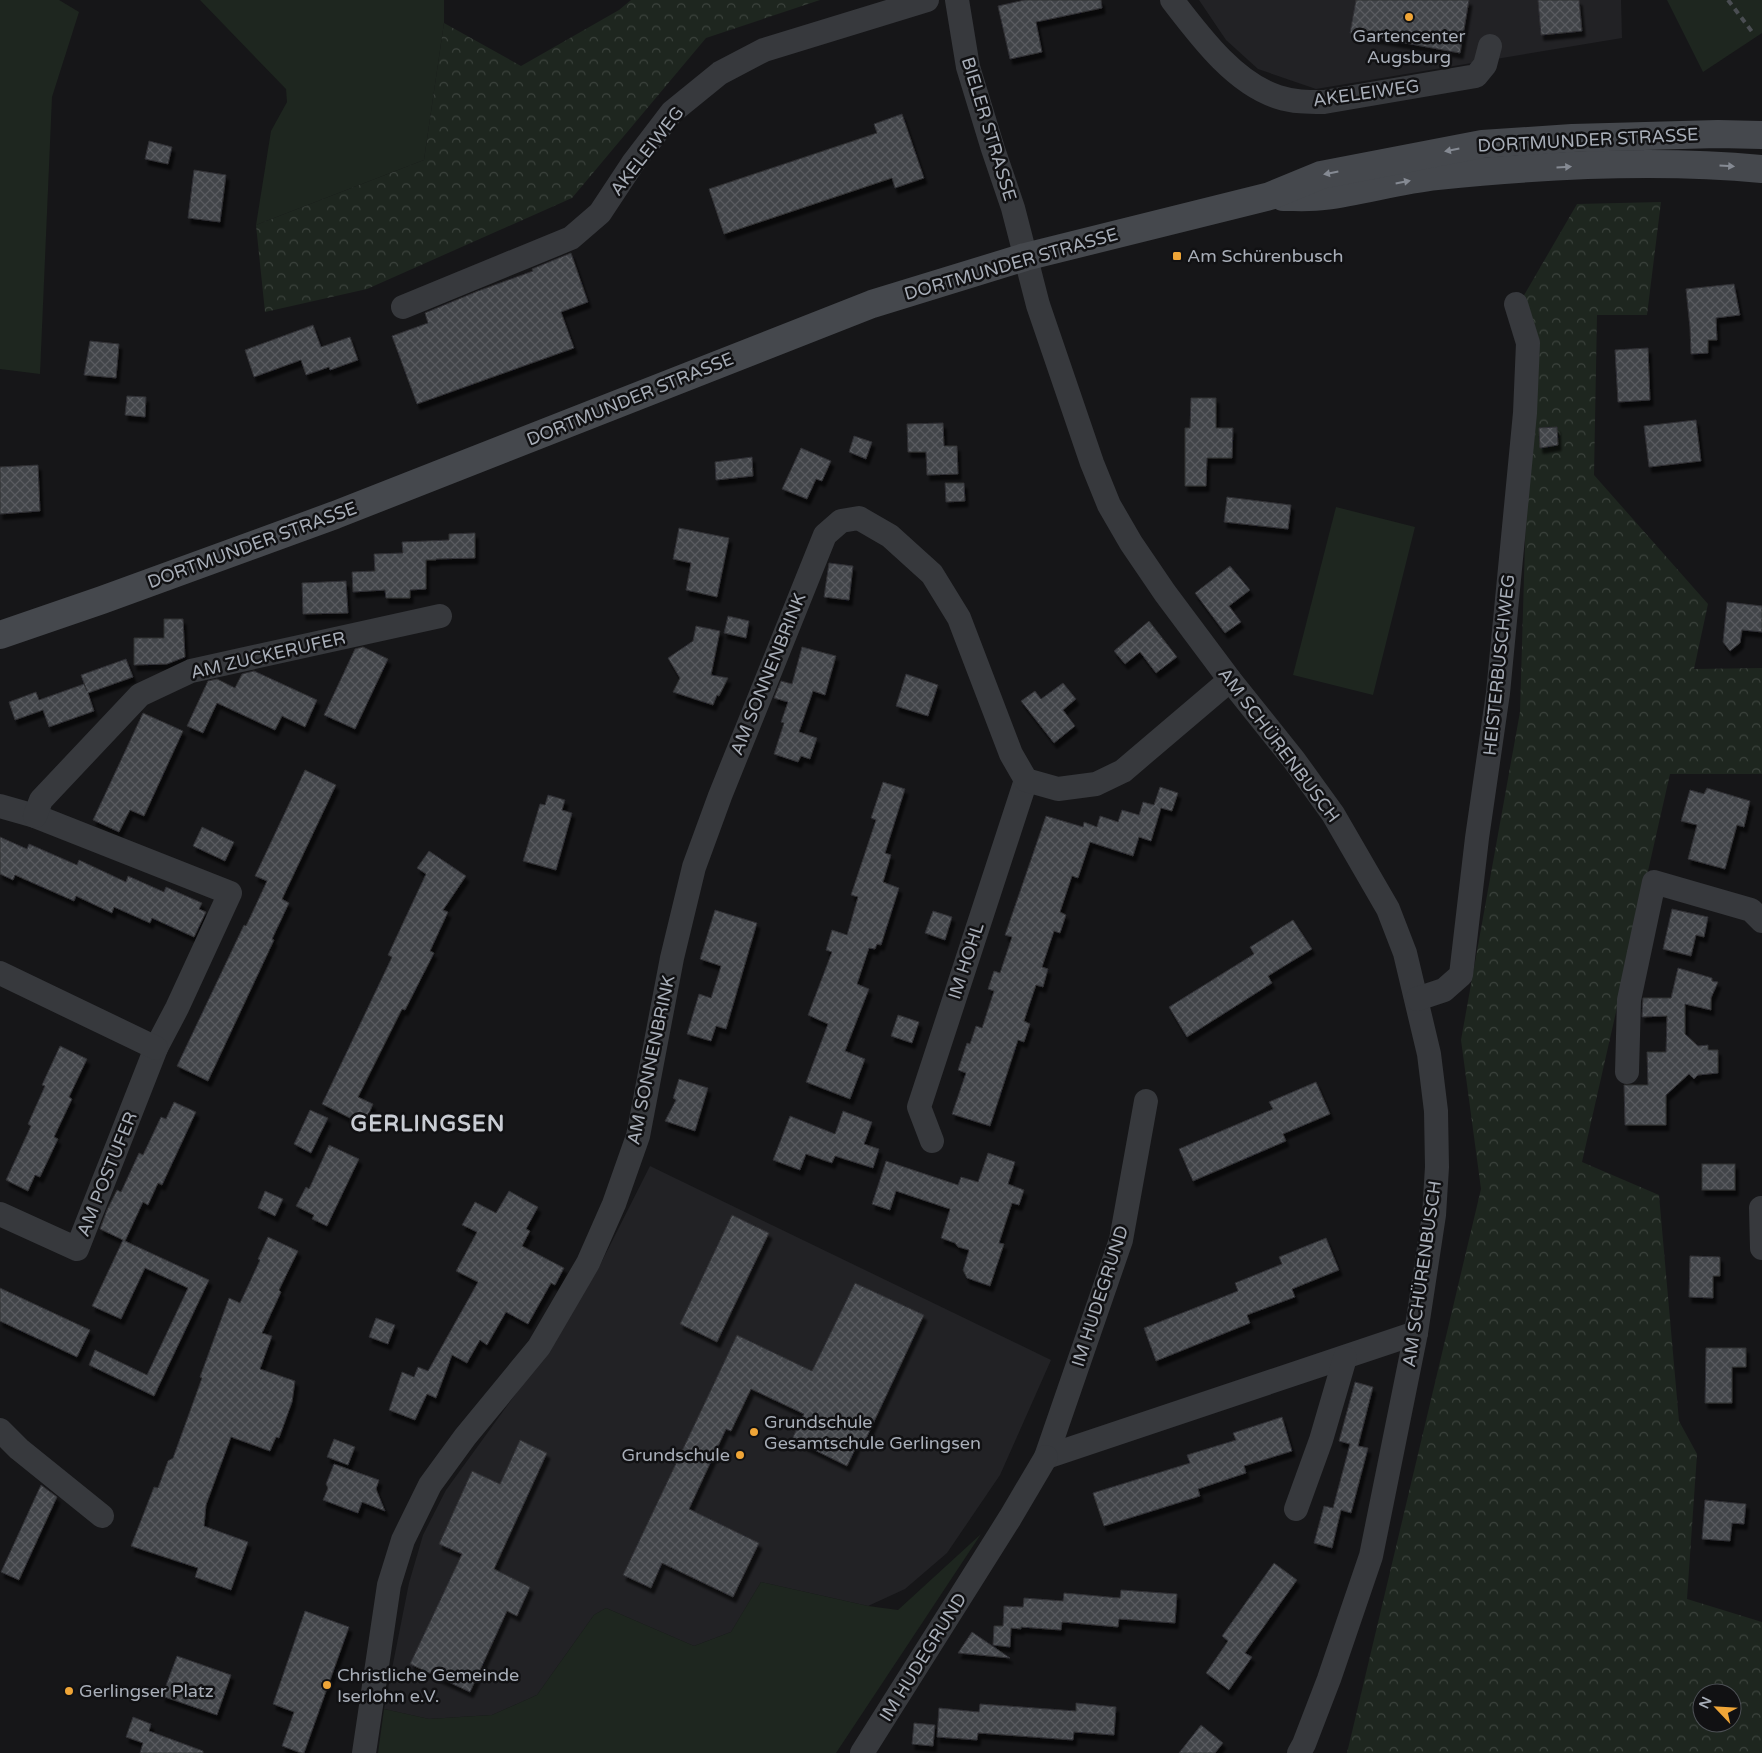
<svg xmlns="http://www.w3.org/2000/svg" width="1762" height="1753" viewBox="0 0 1762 1753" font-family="'Varela Round',sans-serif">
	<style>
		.built { fill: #222225 }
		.green { fill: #1e261f }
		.forest { fill: url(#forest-crowns); fill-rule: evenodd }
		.building { fill: url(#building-cross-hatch); stroke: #303034; filter: url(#shadow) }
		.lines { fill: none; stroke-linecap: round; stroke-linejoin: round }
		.street { stroke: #37393d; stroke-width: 24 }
		.secondary { stroke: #45484d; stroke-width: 28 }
		.rail { stroke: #4a4d52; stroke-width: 4; stroke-dasharray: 6 5; stroke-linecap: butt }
		.oneway { fill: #858a93 }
		.poi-dot { fill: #efa537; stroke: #111113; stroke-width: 2 }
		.labels { text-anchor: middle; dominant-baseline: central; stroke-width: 5; stroke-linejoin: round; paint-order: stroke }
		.poi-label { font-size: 18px; fill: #a8aeb8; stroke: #111113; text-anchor: start }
		.street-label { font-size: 18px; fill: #a8aeb8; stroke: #111113 }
		.district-label { font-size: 22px; font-weight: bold; letter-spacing: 1px; fill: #c9cdd4; stroke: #111113 }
	</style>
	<defs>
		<pattern id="forest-crowns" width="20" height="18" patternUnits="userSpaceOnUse" patternTransform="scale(1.25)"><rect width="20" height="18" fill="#1e261f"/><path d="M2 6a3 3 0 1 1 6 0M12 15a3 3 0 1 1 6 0" fill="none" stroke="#3c433d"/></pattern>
		<pattern id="building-cross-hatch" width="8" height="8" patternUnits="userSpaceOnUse" patternTransform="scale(1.25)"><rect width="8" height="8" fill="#424448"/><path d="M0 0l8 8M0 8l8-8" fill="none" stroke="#5a5c60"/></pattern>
		<filter id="shadow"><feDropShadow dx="3" dy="5.5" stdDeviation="1" flood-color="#0009"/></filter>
	</defs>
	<rect width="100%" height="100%" fill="#161618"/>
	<g class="built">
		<polygon points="1199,0 1621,0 1622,38 1316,89 1258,69 1226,40"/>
		<polygon points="650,1166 1051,1360 1000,1475 947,1553 905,1589 868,1606 761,1582 731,1632 694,1646 606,1608 594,1615 537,1695 492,1715 429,1719 384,1709 409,1583 423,1535 446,1490 520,1388 596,1273"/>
	</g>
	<g class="green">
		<polygon points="0,0 59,0 79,12 52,97 40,374 0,369"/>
		<polygon points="200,0 444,0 444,23 424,160 256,225 271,131 287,102 286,89"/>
		<polygon points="1667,0 1762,0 1762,33 1703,72"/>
		<polygon points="1336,507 1415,527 1373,695 1293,675"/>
		<polygon points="981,1534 836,1753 378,1753 384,1709 429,1719 492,1715 537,1695 594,1615 606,1608 694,1646 731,1632 761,1582 868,1606 898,1610"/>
	</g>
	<g class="forest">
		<polygon points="631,0 820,0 706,38 572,198 367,289 265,312 256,225 424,160 444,23 521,66 619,10"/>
		<path d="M1661,202L1647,315H1597L1594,475L1708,604L1694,669L1762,668V774H1670L1582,1162L1659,1195L1679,1421L1697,1454L1687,1599L1762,1622V1753H1347L1481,1189L1461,1040L1520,712L1531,341L1523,297L1577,204ZM1702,1693H1732V1723H1702Z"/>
	</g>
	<g class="building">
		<polygon points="1025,0 1101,0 1102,8 1036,22 1042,52 1010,59 998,6"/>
		<polygon points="1356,0 1469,0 1460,53 1350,33"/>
		<polygon points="1538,0 1579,0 1582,31 1541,35"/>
		<polygon points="902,114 924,178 895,188 892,178 724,234 709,189 877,133 874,124"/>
		<polygon points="149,141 172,147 168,164 145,159"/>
		<polygon points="194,170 226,175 220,222 188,218"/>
		<polygon points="571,253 588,302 561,312 574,348 417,404 392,336 428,323 425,313 478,291 533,271 532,269"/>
		<polygon points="1734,284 1740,315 1716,318 1717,340 1708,340 1708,353 1691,354 1690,328 1686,289"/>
		<polygon points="313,325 321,347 350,337 358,360 330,370 329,367 306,375 301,360 254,377 245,350"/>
		<polygon points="90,341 119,344 116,378 84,375"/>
		<polygon points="1648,348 1650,400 1618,402 1615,350"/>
		<polygon points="127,396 146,397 145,417 125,415"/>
		<polygon points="1191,398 1216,398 1216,428 1233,428 1232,458 1207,458 1206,486 1185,486 1185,428 1190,428"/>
		<polygon points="1696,420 1701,461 1649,467 1644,426"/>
		<polygon points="943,423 944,446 957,446 958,474 927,475 926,452 908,452 907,424"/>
		<polygon points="1557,427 1558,445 1540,448 1539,428"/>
		<polygon points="854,436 872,442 866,459 849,452"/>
		<polygon points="801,448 831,461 822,481 816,479 807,499 782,489"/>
		<polygon points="752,457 753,476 716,480 715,462"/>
		<polygon points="38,465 40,511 0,514 0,467"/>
		<polygon points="945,483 964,483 965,501 946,502"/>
		<polygon points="1227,497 1291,505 1288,529 1224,522"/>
		<polygon points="679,528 729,538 717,597 686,590 691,563 673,559"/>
		<polygon points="475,533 475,558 436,559 436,560 426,560 426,589 410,590 410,598 386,598 385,590 353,592 352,572 375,571 374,554 403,553 402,542 449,540 449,534"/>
		<polygon points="829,563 853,566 849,600 824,597"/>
		<polygon points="1230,566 1250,590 1229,606 1241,622 1225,633 1195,593"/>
		<polygon points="346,581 348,613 303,614 302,583"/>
		<polygon points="1727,602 1762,606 1762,632 1742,630 1740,643 1730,651 1723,642"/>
		<polygon points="728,616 749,621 746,638 724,633"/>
		<polygon points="164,619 183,619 185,657 167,664 134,665 134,638 164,638"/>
		<polygon points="1149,621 1177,657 1156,673 1140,652 1125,664 1114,651"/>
		<polygon points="696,626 720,631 711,675 728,678 719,696 717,695 713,705 673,692 680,678 668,658 693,641"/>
		<polygon points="363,647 388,659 355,729 324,715 355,649"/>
		<polygon points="802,647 836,656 825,695 813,691 799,732 817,738 810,759 801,756 798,762 774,754 784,723 781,722 788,702 774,698 781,681 792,684"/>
		<polygon points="126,659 133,677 88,693 94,711 49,727 43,710 15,720 9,702 36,692 39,700 84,684 87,691 81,675"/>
		<polygon points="254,671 317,700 305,727 282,716 275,730 217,703 203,733 187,726 208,681 217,679 235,688 242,674"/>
		<polygon points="906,674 938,685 928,716 896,706"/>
		<polygon points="1063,683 1076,699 1063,710 1075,726 1054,743 1021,701 1035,691 1041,699"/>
		<polygon points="143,713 183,731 144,816 130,810 119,832 93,820"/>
		<polygon points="305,770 336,785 282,899 289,903 272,939 274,940 208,1081 177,1066 244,925 246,926 267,881 255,876"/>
		<polygon points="883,782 905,789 885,853 891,855 883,882 899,888 881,945 877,944 875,949 869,948 857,984 869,989 845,1051 865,1059 850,1099 806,1082 828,1024 808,1015 832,952 826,950 832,930 847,935 858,897 851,895 876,820 871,818"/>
		<polygon points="1160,787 1178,793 1172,811 1161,808 1151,841 1139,837 1133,856 1090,842 1078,878 1072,876 1060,912 1066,915 1060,933 1054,931 1042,967 1048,969 1043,987 1036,985 1024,1021 1030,1024 1024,1042 1018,1040 990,1126 952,1114 966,1073 958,1070 967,1043 970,1044 976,1026 982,1028 994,991 988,989 994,971 1000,973 1012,937 1005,935 1046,816 1083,827 1084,822 1097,827 1100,816 1118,822 1122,810 1139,815 1143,802 1154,805"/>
		<polygon points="1707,788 1750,801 1744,827 1737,825 1725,869 1688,859 1697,825 1681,821 1690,790 1704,794"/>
		<polygon points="548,795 565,800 562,810 572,813 556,870 523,861 540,804 545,805"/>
		<polygon points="202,827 234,842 225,861 193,846"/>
		<polygon points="0,837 27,849 29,844 77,865 79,860 126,882 128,876 164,892 166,887 202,903 199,909 206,912 194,937 152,918 150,923 114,907 112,913 76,896 74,901 15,875 13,880 0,874"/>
		<polygon points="429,851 466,876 443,910 448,912 430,951 434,953 405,1010 402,1009 358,1097 373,1104 364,1125 322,1104 392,957 388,955 426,874 417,868"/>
		<polygon points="1672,909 1708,917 1704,937 1696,935 1691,956 1663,949"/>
		<polygon points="715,910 757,923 726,1029 716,1026 711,1041 687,1034 699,994 711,998 721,966 700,959"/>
		<polygon points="933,911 952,917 945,940 925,933"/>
		<polygon points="1293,920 1312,949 1268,976 1272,983 1187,1037 1169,1007 1254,954 1250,947"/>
		<polygon points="1678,968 1712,978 1712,981 1718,982 1711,998 1711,1010 1685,1004 1685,1034 1698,1046 1708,1045 1708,1050 1718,1050 1718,1073 1698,1075 1694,1079 1689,1074 1666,1095 1666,1125 1625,1125 1624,1085 1648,1085 1647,1052 1666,1052 1667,1016 1642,1017 1643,998 1671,998"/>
		<polygon points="898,1015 919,1022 912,1043 891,1036"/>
		<polygon points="60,1046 87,1059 69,1097 72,1099 54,1137 58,1139 40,1177 35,1175 28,1191 6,1180 31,1126 28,1124 45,1086 42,1085"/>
		<polygon points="679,1079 708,1088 695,1131 665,1121 676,1100 673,1098"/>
		<polygon points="1316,1082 1330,1114 1283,1134 1286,1141 1193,1181 1179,1149 1273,1109 1269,1102"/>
		<polygon points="174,1102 196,1112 162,1185 158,1183 148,1205 143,1202 125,1241 209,1280 154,1396 89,1365 95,1350 147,1375 188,1288 145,1268 121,1319 92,1306 123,1240 100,1229 107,1210 117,1190 121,1192 139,1153 143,1155 161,1117 166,1119"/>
		<polygon points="310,1110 328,1118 311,1153 294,1144"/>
		<polygon points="843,1111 872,1122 864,1144 879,1149 873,1168 835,1156 832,1163 806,1154 800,1170 773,1160 790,1116 835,1134"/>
		<polygon points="329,1145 359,1159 327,1226 312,1219 314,1215 296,1206 306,1187 309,1189"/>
		<polygon points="988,1153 1015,1162 1008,1184 1024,1190 1019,1205 1012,1203 999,1243 1004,1244 990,1286 967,1278 963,1270 969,1250 958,1247 955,1243 941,1238 950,1209 896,1191 890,1210 872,1204 886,1161 958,1185 961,1177 978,1182"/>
		<rect x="1702" y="1164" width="33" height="26"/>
		<polygon points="265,1191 283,1199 275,1216 258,1208"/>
		<polygon points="509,1191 538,1207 526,1229 530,1231 522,1246 564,1268 555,1285 551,1283 528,1324 506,1312 487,1345 480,1340 467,1363 452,1355 436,1398 427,1394 415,1420 389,1410 402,1372 414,1377 418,1367 428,1371 478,1282 456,1271 477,1232 462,1225 475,1202 496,1213"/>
		<polygon points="732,1215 769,1233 717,1342 680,1324"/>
		<polygon points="268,1237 298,1251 279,1290 281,1292 262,1333 272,1336 260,1369 295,1381 292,1402 279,1438 276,1437 270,1451 231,1437 206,1505 204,1526 248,1542 231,1590 195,1577 198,1568 131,1546 154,1487 158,1488 168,1461 173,1458 202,1378 200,1377 229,1298 240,1303 260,1260 258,1259"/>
		<polygon points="1326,1238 1339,1270 1292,1289 1295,1297 1247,1315 1250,1323 1156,1361 1144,1328 1238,1291 1235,1283 1282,1264 1279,1257"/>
		<polygon points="1690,1256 1720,1257 1720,1276 1713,1276 1713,1298 1689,1297"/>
		<polygon points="855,1283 924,1315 864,1443 859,1441 847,1466 792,1439 804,1414 751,1389 731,1431 726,1429 689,1509 759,1543 733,1597 662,1563 651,1588 623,1575 737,1335 812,1371"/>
		<polygon points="0,1288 90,1330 77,1357 0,1321"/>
		<polygon points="376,1318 395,1325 388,1344 369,1337"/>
		<polygon points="1706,1348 1746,1348 1746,1367 1732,1367 1732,1403 1705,1403"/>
		<polygon points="1355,1382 1373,1387 1358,1446 1368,1448 1351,1513 1341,1510 1332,1548 1314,1543 1324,1506 1333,1508 1350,1444 1339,1441"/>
		<polygon points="1282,1417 1292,1451 1244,1466 1246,1473 1198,1489 1200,1496 1104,1526 1093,1493 1190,1463 1187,1455 1236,1440 1233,1433"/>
		<polygon points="334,1439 355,1447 348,1465 327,1457"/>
		<polygon points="520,1440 547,1453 494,1569 530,1587 517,1616 507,1611 470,1692 410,1664 462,1554 439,1544 472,1471 500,1484"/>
		<polygon points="334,1464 379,1480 376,1489 385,1511 362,1502 358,1513 323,1500 328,1488 326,1484"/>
		<polygon points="41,1485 57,1497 19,1580 1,1572"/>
		<polygon points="1705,1500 1746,1504 1744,1524 1732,1523 1730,1541 1702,1539"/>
		<polygon points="1274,1563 1297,1580 1245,1653 1252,1657 1229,1690 1206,1673 1228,1641 1222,1636"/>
		<polygon points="1121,1590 1177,1594 1175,1623 1119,1619 1118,1627 1062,1622 1061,1630 1021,1627 1021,1629 1011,1628 1010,1647 993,1645 994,1626 1003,1626 1004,1606 1023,1607 1024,1598 1063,1601 1064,1593 1120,1598"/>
		<polygon points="305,1611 349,1627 304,1753 301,1753 282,1746 294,1712 273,1704"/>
		<polygon points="972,1632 1010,1658 958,1653"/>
		<polygon points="177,1656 231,1675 217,1715 162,1696"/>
		<polygon points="1076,1703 1116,1707 1114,1735 1074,1732 1073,1740 978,1733 977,1740 937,1737 939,1708 979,1712 980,1704 1076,1711"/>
		<polygon points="133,1717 151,1724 149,1731 203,1751 203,1753 140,1753 143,1743 126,1737"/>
		<polygon points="914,1723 935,1725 933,1746 912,1744"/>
		<polygon points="1201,1725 1223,1743 1215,1753 1179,1753"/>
	</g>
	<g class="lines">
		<g class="street">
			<polyline points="957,0 968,67 993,149 1013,208 1038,305 1092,463 1109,505 1131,543 1165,593 1230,680 1294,760 1333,814 1388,909 1405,953 1429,1054 1436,1111 1437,1167 1434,1215 1416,1333 1371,1556 1329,1679 1304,1744 1299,1753"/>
			<path d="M1172,0C1199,35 1234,83 1278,97C1293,102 1308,102 1324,102L1476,76L1485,65L1490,46"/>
			<polyline points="403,307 571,238 600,213 633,163 672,112 720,73 764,50 927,0"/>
			<polyline points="0,806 35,816 230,893 177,1008 156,1048 77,1249 0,1214"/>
			<polyline points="35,816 41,800 140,695 191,671 440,616"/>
			<polyline points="0,973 156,1048"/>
			<polyline points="1417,999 1444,990 1461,975 1477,838 1498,693 1525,413 1528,343 1516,304"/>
			<polyline points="1627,1072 1629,1000 1654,882 1751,910 1762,921"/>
			<polyline points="1146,1101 1121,1240 1046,1457 1416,1333"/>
			<polyline points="932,1141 919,1107 1026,780"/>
			<polyline points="1761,1208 1762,1248"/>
			<polyline points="0,1430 19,1449 102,1516"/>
			<polyline points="1296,1509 1321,1440 1345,1358"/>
			<polyline points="364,1753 389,1585 403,1540 430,1485 465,1437 539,1347 588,1263 614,1204 638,1136 672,958 694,867 720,796 825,535 841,521 859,518 890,536 932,574 959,618 1011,754 1026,780 1058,789 1096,784 1123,771 1230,680"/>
			<polyline points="862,1753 1010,1518 1046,1457"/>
		</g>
		<g class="secondary">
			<path d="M1283,197C1297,197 1312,198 1325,196C1363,191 1399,180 1437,176C1544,165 1654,159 1762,169"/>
			<polyline points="0,635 102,600 335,515 872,304 1025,257 1270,196 1321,175 1482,144 1572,138 1718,134 1762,135"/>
		</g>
		<polyline class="rail" points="1728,0 1753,33"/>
	</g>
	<defs><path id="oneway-solid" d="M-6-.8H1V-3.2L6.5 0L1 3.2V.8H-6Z" transform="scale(1.25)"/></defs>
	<g class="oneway">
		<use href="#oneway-solid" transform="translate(1452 150) rotate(169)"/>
		<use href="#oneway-solid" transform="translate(1727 166) rotate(4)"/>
		<use href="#oneway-solid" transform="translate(1564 167) rotate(-3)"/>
		<use href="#oneway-solid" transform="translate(1331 173) rotate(169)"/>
		<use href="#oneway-solid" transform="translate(1403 182) rotate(-11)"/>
	</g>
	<g class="poi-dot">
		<circle cx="1409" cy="17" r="5"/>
		<rect x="1172" y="251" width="10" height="10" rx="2.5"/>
		<circle cx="754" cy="1432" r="5"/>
		<circle cx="740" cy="1455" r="5"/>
		<circle cx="327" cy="1685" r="5"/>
		<circle cx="69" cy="1691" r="5"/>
	</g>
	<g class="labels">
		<g class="poi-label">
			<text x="1409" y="36" text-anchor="middle">Gartencenter<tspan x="1409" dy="21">Augsburg</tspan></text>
			<text x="1187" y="256">Am Schürenbusch</text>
			<text x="764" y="1422">Grundschule<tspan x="764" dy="21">Gesamtschule Gerlingsen</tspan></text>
			<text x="730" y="1455" text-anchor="end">Grundschule</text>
			<text x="337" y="1675">Christliche Gemeinde<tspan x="337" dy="21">Iserlohn e.V.</tspan></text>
			<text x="79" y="1691">Gerlingser Platz</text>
		</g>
		<g class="street-label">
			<text transform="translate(1366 93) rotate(-8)">AKELEIWEG</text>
			<text transform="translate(989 129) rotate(73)">BIELER STRASSE</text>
			<text transform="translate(1588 140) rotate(-3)">DORTMUNDER STRASSE</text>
			<text transform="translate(647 151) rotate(-52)">AKELEIWEG</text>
			<text transform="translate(1011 264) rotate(-16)">DORTMUNDER STRASSE</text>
			<text transform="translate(630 399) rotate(-22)">DORTMUNDER STRASSE</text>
			<text transform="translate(252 545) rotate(-20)">DORTMUNDER STRASSE</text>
			<text transform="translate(268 655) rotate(-13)">AM ZUCKERUFER</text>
			<text transform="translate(1499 665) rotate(-84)">HEISTERBUSCHWEG</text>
			<text transform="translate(768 674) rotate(-68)">AM SONNENBRINK</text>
			<text transform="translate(1279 745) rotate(53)">AM SCHÜRENBUSCH</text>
			<text transform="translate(966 961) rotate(-72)">IM HOHL</text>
			<text transform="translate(651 1060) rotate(-78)">AM SONNENBRINK</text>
			<text transform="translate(107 1174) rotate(-68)">AM POSTUFER</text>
			<text transform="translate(1422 1274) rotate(-82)">AM SCHÜRENBUSCH</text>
			<text transform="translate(1100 1296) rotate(-72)">IM HUDEGRUND</text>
			<text transform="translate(923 1657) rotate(-58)">IM HUDEGRUND</text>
		</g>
		<g class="district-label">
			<text x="428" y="1124">GERLINGSEN</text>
		</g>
	</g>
	<g transform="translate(1717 1708) rotate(295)"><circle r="24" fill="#111113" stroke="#4d5055"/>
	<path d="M0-4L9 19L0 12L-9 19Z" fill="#efa537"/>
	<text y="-8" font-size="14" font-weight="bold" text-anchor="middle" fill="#a8aeb8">N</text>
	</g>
</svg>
